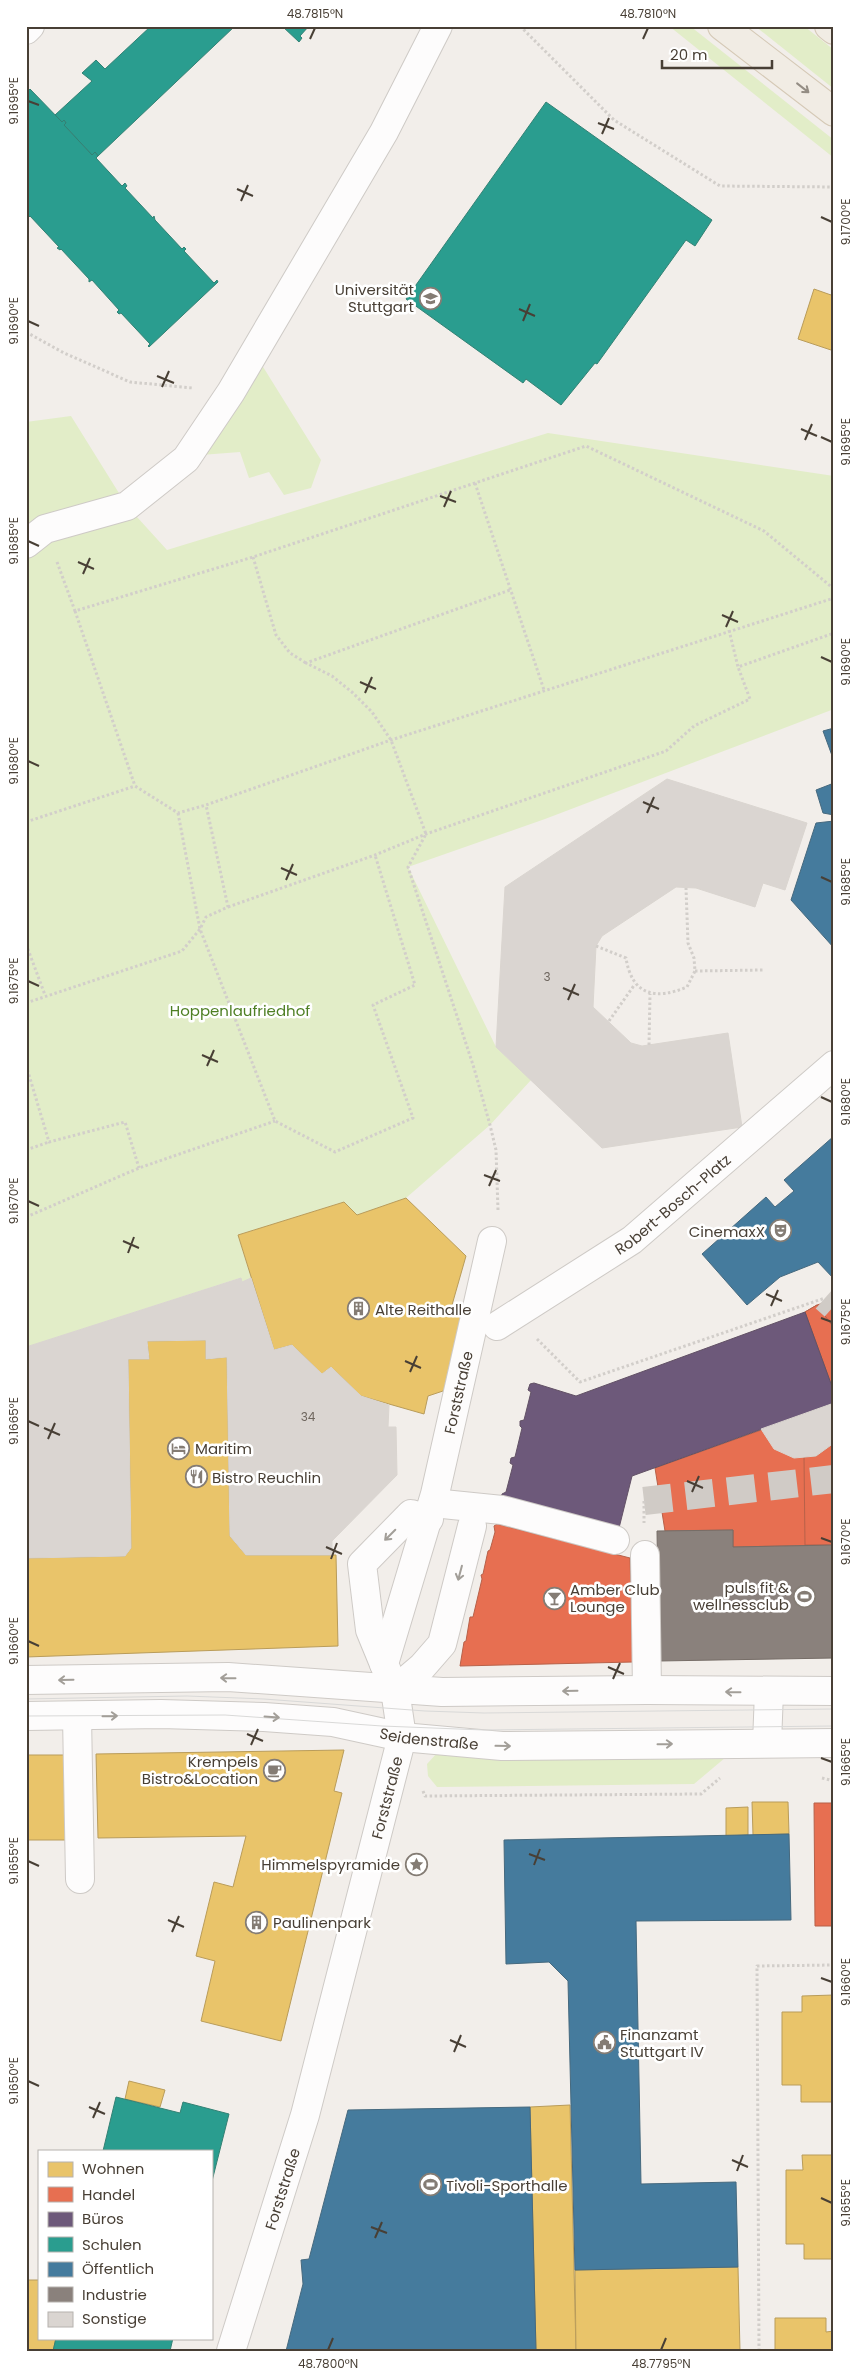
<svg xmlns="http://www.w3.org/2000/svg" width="860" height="2377" viewBox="0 0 860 2377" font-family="Poppins,sans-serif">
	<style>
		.green { fill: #e2edc8 }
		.homes { fill: #e9c46a; stroke: #b99c5a }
		.shops { fill: #e76f51; stroke: #b76149 }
		.offices { fill: #6d597a; stroke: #625165 }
		.schools { fill: #2a9d8f; stroke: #338174 }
		.public { fill: #457b9d; stroke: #46697e }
		.industry { fill: #8a817c; stroke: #766d67 }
		.building { fill: #dad5d1; stroke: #dad5d0 }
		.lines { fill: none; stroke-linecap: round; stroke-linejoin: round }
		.minor-tunnel { stroke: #d0cbc6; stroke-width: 28; stroke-dasharray: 28 14; stroke-linecap: butt }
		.minor-casing { stroke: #cecac6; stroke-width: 30 }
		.major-casing { stroke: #d5c9b6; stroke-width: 30 }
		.path { stroke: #d2ceca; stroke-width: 3; stroke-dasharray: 2.5 2.5; stroke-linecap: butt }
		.minor { stroke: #fdfcfc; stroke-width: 28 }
		.major { stroke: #f1ece4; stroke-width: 28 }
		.tram { stroke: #d9d9d8; stroke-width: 1 }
		.oneway { stroke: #948d84 }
		.oneway2 { stroke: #a29e98 }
		.ticks { fill: none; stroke: #483f35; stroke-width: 2 }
		.labels { text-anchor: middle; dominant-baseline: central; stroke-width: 5; stroke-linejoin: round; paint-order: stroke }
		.number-label { font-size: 12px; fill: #6e665e }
		.poi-label { font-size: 15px; fill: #483f35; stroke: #fff; text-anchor: start }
		.park-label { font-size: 15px; fill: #4e7f24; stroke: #fff }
		.street-label { font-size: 15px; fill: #483f35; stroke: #fff }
		.neatline { fill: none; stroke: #483f35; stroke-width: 2 }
		.ticks-label { font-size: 12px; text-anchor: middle; fill: #483f35 }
	</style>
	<rect width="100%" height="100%" fill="#f2eeea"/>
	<g class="green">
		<polygon points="669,26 690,26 834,140 834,158"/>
		<polygon points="755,26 804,26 834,50 834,89"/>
		<polygon points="260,362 321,460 311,488 284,495 269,472 249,478 240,452 201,455"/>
		<polygon points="71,416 127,506 167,550 548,433 834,476 834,709 545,819 408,867 496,1047 531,1080 490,1125 406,1198 357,1215 343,1202 238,1235 251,1278 242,1282 240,1278 26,1347 26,422"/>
		<polygon points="438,1752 732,1752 694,1784 437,1787 428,1776 427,1764"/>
	</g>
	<g class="homes">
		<polygon points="834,287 834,351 798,339 814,289 831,295"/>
		<polygon points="406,1198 466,1256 452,1305 463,1313 446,1390 428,1396 424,1414 361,1396 331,1367 322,1374 292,1345 274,1350 238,1235 344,1202 357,1215"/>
		<polygon points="206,1340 206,1359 227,1357 230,1536 246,1555 336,1555 338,1646 26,1657 26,1558 125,1556 131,1548 128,1359 149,1359 147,1341"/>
		<polygon points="344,1750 334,1791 342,1793 281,2041 201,2021 215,1961 196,1956 214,1882 233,1887 246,1836 98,1838 96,1754"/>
		<polygon points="26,1755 66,1755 70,1840 26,1840"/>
		<polygon points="752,1802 788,1802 789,1834 753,1835"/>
		<polygon points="748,1807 748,1835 726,1836 726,1808"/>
		<polygon points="834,1995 834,2102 801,2102 801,2085 782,2085 782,2012 802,2012 802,1996"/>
		<polygon points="129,2081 165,2090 160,2107 125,2099"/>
		<polygon points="570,2105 576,2351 536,2351 530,2107"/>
		<polygon points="802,2155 834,2155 834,2259 804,2259 804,2244 786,2244 786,2170 803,2170"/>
		<polygon points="738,2267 740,2351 576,2351 575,2270"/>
		<polygon points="26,2280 39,2280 39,2338 56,2338 53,2351 26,2351"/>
		<polygon points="775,2318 826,2318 826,2332 834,2331 834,2351 775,2351"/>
	</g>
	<g class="shops">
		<polygon points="834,1300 834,1383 805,1312 817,1305"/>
		<polygon points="817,1305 834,1328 834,1392 805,1312"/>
		<polygon points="834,1404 834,1545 733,1547 733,1530 665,1531 655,1468"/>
		<polygon points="834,1443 834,1545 805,1545 804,1457 816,1456"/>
		<polygon points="497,1524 630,1558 633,1662 460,1666 464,1642 466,1641 470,1617 473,1617 482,1579 481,1575 483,1574 488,1551 490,1550 495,1532 494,1526"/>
		<polygon points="814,1803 834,1803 834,1926 815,1926"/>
	</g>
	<polygon class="offices" points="805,1312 834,1392 834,1403 632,1476 618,1532 501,1499 502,1494 506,1492 513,1465 510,1463 511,1458 515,1457 522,1428 520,1426 520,1421 524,1420 531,1392 528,1390 530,1384 534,1383 576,1396"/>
	<g class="schools">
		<polygon points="151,26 235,26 98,156 95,152 92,155 64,125 66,123 64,120 62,122 55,115 92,81 82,73 96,60 105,69"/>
		<polygon points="282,26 309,26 300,36 302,38 299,42"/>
		<polygon points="30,89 62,122 64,120 66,123 64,125 92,155 95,152 98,156 96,158 122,186 125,183 127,186 125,188 153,218 154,216 155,220 182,249 184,247 186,249 184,251 214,283 217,280 218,282 149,347 148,346 150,344 121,313 119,314 117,312 119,310 92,280 89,282 89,279 61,249 60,250 57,248 59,247 30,216 28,218 27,215 28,214 26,212 26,93"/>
		<polygon points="546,102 712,220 695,246 686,240 597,364 595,363 561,405 526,379 523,383 406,299"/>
		<polygon points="116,2097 180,2113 183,2102 229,2114 211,2185 211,2151 103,2151"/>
		<polygon points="56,2338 173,2338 170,2351 53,2351"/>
	</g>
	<g class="public">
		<polygon points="834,728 834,761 823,731"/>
		<polygon points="834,783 834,815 823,813 816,790"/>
		<polygon points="834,821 834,948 791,900 816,823"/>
		<polygon points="834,1136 834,1279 818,1262 780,1277 747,1305 702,1254 766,1197 775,1207 794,1191 784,1180"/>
		<polygon points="789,1834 791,1920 636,1921 641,2184 736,2182 738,2267 575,2270 568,1981 549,1962 506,1964 504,1840"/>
		<polygon points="530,2107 536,2351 286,2351 303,2284 301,2260 309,2259 348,2110"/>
	</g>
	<polygon class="industry" points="733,1530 733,1547 834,1545 834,1658 659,1661 657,1531"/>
	<g class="building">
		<polygon points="667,779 807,823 785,890 763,883 755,907 696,888 676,887 602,936 596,946 593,1007 631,1043 642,1046 728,1033 742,1127 602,1148 496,1047 505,887"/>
		<polygon points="241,1278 242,1282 251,1278 274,1350 292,1345 322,1374 331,1367 361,1396 389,1405 388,1427 396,1427 397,1475 332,1541 332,1555 246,1555 230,1536 227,1357 206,1359 206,1340 147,1341 149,1359 128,1359 131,1548 125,1556 28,1558 26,1347"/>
		<polygon points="834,1403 834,1443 816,1456 794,1458 774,1449 761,1429"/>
	</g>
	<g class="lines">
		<g class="minor-tunnel">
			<polyline points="825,1298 834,1306"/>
			<polyline points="644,1501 834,1479"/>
		</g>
		<defs>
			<g id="minor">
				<polyline points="26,30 30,26"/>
				<polyline points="26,544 45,529 127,506 186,459 231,392 384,132 438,26"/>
				<path id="s1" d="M497,1326L632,1240L834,1065"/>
				<polyline points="433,1503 502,1510 615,1540"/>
				<polyline points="645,1555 647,1690"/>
				<polyline points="384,1664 370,1630 362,1564 411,1514 429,1519"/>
				<polyline points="26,1680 228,1677 442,1692 647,1690 834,1691"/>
				<polyline points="395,1690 422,1667 442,1644 472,1526"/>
				<path id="s2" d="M26,1716L161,1714L264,1717L333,1722L402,1737L502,1746L834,1743"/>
				<polyline points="77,1716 80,1879"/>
				<polyline points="767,1743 769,1692"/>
				<path id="s3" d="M231,2351L305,2115L402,1737L395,1690L384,1664L435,1494L492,1241"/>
			</g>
			<g id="major">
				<polyline points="722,26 834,112"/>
				<polyline points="829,26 834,30"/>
			</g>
		</defs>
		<use href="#minor" class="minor-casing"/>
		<use href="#major" class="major-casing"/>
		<g class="path">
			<polyline points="520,26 614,120 720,186 834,187"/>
			<polyline points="26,332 64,353 130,382 193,388"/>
			<polyline points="475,483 544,690"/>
			<polyline points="253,557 276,635 290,653 306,663"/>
			<polyline points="57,562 75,611 253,557 586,446 764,531 834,589"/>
			<polyline points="75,611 135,786"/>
			<polyline points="729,630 738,667 834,633"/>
			<polyline points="178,813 200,929 275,1121 335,1152 413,1118 373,1005 415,985 375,855"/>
			<polyline points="26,822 135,786 178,813 206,805"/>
			<polyline points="228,907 375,855 426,834 666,751 694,726 750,699 738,667"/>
			<polyline points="26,944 45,995"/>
			<path d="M596,946L626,958C632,996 656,1000 687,987L695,971L694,958L688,943L686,888"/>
			<polyline points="695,971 763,970"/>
			<polyline points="26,1003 182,951 200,929 206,917 228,907 206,805 391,740 834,598"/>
			<polyline points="609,1021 635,984"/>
			<polyline points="649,1045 650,994"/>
			<polyline points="26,1065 49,1142 125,1122 139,1168"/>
			<polyline points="26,1150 49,1142"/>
			<polyline points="498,1210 496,1150 490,1125 474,1068 408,867 426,834 391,740 372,712 353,693 332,676 306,663 510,590"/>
			<polyline points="26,1217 139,1168 275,1121"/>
			<polyline points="537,1339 580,1382 825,1298"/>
			<polyline points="644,1501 644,1523"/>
			<polyline points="822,1778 834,1781"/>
			<polyline points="423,1791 425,1796 701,1794 720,1778"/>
			<polyline points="759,2351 757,1966 834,1965"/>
		</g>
		<use href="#minor" class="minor"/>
		<use href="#major" class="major"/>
		<g class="tram">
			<polyline points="26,1699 187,1696 264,1699 425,1711 484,1713 834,1709"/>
			<polyline points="26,1716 225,1715 382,1726 484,1730 834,1726"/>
		</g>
	</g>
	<defs><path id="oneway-shaft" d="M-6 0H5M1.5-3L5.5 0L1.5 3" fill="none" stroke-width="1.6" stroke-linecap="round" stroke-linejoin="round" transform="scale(1.25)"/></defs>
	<use class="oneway" href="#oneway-shaft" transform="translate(803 88) rotate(38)"/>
	<g class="oneway2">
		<use href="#oneway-shaft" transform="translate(390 1535) rotate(135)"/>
		<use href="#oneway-shaft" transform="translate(460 1573) rotate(105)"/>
		<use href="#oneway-shaft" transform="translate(228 1678) rotate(-179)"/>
		<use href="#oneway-shaft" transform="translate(66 1680) rotate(179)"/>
		<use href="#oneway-shaft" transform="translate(570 1691) rotate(179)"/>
		<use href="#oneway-shaft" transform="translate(733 1692) rotate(-179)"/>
		<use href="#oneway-shaft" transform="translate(110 1716) rotate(-1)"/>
		<use href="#oneway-shaft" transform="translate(272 1717) rotate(4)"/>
		<use href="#oneway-shaft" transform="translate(665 1744) rotate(-1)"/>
		<use href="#oneway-shaft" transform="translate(503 1746) rotate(1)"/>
	</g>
	<path class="ticks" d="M310,39L315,28M643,39L648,28M28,101L39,105M598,123L614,129M602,134L609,118M237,189L253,196M241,201L248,185M821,217L832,222M519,309L535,316M28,321L39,326M523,321L530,304M157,376L174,383M162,387L169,371M801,429L817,436M821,437L832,442M805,440L812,424M440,496L456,502M444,507L451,491M28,541L39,546M78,562L94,569M83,574L90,558M722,615L738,622M726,627L733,611M821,657L832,662M360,682L376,689M365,693L372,677M28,761L39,766M643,802L659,809M647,813L654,797M281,868L297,875M821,877L832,882M286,880L293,864M28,981L39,986M563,988L579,995M568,1000L575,984M202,1055L218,1062M207,1066L214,1050M821,1097L832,1102M484,1175L500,1181M489,1186L496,1170M28,1201L39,1206M123,1241L139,1248M128,1253L134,1237M766,1294L782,1301M771,1306L778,1290M821,1318L832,1322M405,1361L421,1368M410,1372L417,1356M28,1421L39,1426M44,1428L60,1435M48,1439L55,1423M687,1481L703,1488M692,1492L699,1476M821,1538L832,1542M326,1547L342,1554M331,1559L337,1543M28,1641L39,1646M608,1667L624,1674M613,1679L620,1663M247,1734L263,1741M251,1745L258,1729M821,1758L832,1762M529,1854L545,1860M28,1861L39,1866M534,1865L540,1849M168,1920L184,1927M172,1932L179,1916M821,1978L832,1982M450,2040L466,2047M454,2052L461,2035M28,2081L39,2086M89,2107L105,2114M93,2118L100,2102M732,2160L748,2167M737,2171L743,2155M821,2198L832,2203M371,2227L387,2233M375,2238L382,2222M328,2350L333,2338M661,2350L666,2338"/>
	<defs>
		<symbol id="university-ring" viewBox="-11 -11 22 22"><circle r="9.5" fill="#fff" stroke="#847c74" stroke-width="1.5"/><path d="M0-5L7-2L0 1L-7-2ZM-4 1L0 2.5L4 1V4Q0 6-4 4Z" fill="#847c74"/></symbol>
		<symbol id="theatre-ring" viewBox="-11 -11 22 22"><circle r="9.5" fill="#fff" stroke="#847c74" stroke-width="1.5"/><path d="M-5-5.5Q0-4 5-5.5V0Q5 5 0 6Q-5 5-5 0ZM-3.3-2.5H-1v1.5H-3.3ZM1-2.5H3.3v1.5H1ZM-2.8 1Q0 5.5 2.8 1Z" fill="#847c74"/></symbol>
		<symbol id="building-ring" viewBox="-11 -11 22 22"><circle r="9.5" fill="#fff" stroke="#847c74" stroke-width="1.5"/><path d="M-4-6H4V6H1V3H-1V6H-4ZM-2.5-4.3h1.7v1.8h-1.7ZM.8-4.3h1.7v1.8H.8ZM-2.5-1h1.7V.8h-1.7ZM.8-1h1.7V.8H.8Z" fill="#847c74"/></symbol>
		<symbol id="hotel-ring" viewBox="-11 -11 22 22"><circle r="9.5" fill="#fff" stroke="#847c74" stroke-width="1.5"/><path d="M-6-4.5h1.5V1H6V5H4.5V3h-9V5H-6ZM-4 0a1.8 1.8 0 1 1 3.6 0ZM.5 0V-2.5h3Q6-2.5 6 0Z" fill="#847c74"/></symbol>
		<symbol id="restaurant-ring" viewBox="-11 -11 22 22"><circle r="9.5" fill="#fff" stroke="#847c74" stroke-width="1.5"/><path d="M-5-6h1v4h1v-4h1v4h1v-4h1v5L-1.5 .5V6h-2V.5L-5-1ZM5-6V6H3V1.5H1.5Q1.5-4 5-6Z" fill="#847c74"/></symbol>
		<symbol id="stadium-ring" viewBox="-11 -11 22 22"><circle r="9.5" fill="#fff" stroke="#847c74" stroke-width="1.5"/><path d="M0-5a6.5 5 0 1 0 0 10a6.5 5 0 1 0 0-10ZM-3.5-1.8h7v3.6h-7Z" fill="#847c74"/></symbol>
		<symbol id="bar-ring" viewBox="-11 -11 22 22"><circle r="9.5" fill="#fff" stroke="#847c74" stroke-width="1.5"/><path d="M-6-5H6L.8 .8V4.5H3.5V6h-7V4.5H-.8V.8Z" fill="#847c74"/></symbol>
		<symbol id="cafe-ring" viewBox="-11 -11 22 22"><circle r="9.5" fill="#fff" stroke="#847c74" stroke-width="1.5"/><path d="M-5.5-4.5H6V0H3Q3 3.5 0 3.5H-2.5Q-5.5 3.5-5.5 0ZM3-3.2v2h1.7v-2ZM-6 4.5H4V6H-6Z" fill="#847c74"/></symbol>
		<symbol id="sight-ring" viewBox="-11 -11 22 22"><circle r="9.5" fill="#fff" stroke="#847c74" stroke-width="1.5"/><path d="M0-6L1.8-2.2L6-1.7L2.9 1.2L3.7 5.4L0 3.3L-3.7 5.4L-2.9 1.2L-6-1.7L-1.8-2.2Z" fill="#847c74"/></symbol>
		<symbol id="civic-ring" viewBox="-11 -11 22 22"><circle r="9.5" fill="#fff" stroke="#847c74" stroke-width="1.5"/><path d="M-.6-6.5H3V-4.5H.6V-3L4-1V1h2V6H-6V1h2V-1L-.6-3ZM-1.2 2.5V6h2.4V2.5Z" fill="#847c74"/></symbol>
	</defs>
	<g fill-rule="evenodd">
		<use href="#university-ring" x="418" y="286" width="25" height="25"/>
		<use href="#theatre-ring" x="768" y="1218" width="25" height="25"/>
		<use href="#building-ring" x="346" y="1296" width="25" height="25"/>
		<use href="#hotel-ring" x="166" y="1436" width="25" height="25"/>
		<use href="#restaurant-ring" x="184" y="1464" width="25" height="25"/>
		<use href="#stadium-ring" x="792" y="1584" width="25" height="25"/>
		<use href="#bar-ring" x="542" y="1586" width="25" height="25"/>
		<use href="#cafe-ring" x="262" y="1758" width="25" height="25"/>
		<use href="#sight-ring" x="404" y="1852" width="25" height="25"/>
		<use href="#building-ring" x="244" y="1910" width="25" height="25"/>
		<use href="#civic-ring" x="592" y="2030" width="25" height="25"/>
		<use href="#stadium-ring" x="418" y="2172" width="25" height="25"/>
	</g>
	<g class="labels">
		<g class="number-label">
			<text x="547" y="976">3</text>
			<text x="308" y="1416">34</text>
		</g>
		<g class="poi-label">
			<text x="414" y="289" text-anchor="end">Universität<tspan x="414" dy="17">Stuttgart</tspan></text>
			<text x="765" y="1231" text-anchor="end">CinemaxX</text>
			<text x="375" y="1309">Alte Reithalle</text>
			<text x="195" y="1448">Maritim</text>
			<text x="212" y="1477">Bistro Reuchlin</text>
			<text x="789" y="1587" text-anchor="end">puls fit &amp;<tspan x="789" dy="17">wellnessclub</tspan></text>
			<text x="570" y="1589">Amber Club<tspan x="570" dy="17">Lounge</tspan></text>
			<text x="258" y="1761" text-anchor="end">Krempels<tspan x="258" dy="17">Bistro&amp;Location</tspan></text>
			<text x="400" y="1864" text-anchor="end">Himmelspyramide</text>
			<text x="273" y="1922">Paulinenpark</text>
			<text x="620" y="2034">Finanzamt<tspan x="620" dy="17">Stuttgart IV</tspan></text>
			<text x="446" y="2185">Tivoli-Sporthalle</text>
		</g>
		<g class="park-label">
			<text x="240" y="1010">Hoppenlaufriedhof</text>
		</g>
		<g class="street-label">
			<text stroke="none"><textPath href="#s1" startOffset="214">Robert-Bosch-Platz</textPath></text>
			<text stroke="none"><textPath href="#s3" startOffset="995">Forststraße</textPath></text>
			<text stroke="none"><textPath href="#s2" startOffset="405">Seidenstraße</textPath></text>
			<text stroke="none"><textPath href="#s3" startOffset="575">Forststraße</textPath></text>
			<text stroke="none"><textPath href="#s3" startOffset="170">Forststraße</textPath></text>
		</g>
	</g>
	<rect width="860" height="2377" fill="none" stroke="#ffffff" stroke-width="55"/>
	<rect x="38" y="2150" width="175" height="190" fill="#ffffff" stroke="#b6b2ae"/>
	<rect x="48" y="2162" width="25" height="15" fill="#e9c46a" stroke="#b6b2ae"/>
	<text x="82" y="2174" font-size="15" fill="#483f35">Wohnen</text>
	<rect x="48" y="2187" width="25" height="15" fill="#e76f51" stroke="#b6b2ae"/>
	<text x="82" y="2200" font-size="15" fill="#483f35">Handel</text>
	<rect x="48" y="2212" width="25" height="15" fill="#6d597a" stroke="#b6b2ae"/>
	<text x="82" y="2224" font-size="15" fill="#483f35">Büros</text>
	<rect x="48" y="2237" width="25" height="15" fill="#2a9d8f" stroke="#b6b2ae"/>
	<text x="82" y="2250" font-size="15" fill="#483f35">Schulen</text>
	<rect x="48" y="2262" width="25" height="15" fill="#457b9d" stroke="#b6b2ae"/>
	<text x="82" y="2274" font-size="15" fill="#483f35">Öffentlich</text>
	<rect x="48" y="2287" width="25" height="15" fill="#8a817c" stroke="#b6b2ae"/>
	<text x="82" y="2300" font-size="15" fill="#483f35">Industrie</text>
	<rect x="48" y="2312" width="25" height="15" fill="#dad5d1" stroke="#b6b2ae"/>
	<text x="82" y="2324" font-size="15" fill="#483f35">Sonstige</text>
	<path d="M662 60v8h110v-8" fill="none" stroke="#483f35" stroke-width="2.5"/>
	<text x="670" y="60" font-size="15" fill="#483f35" stroke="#ffffff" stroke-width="4" paint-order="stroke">20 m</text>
	<rect x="28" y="28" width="804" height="2322" class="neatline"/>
	<g class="ticks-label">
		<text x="315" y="18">48.7815°N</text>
		<text x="648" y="18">48.7810°N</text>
		<text transform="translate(14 101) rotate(-90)" y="4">9.1695°E</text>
		<text transform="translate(846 222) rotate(-90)" y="4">9.1700°E</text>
		<text transform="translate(14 321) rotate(-90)" y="4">9.1690°E</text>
		<text transform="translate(846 442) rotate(-90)" y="4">9.1695°E</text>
		<text transform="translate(14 541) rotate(-90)" y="4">9.1685°E</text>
		<text transform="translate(846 662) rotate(-90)" y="4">9.1690°E</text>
		<text transform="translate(14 761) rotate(-90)" y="4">9.1680°E</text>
		<text transform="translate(846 882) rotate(-90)" y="4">9.1685°E</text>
		<text transform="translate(14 981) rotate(-90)" y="4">9.1675°E</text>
		<text transform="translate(846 1102) rotate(-90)" y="4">9.1680°E</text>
		<text transform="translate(14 1201) rotate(-90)" y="4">9.1670°E</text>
		<text transform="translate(846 1322) rotate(-90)" y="4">9.1675°E</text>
		<text transform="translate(14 1421) rotate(-90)" y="4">9.1665°E</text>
		<text transform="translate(846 1542) rotate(-90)" y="4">9.1670°E</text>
		<text transform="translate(14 1641) rotate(-90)" y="4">9.1660°E</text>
		<text transform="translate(846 1762) rotate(-90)" y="4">9.1665°E</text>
		<text transform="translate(14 1861) rotate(-90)" y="4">9.1655°E</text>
		<text transform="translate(846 1982) rotate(-90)" y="4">9.1660°E</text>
		<text transform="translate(14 2081) rotate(-90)" y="4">9.1650°E</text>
		<text transform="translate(846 2203) rotate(-90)" y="4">9.1655°E</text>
		<text x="328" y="2368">48.7800°N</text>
		<text x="661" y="2368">48.7795°N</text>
	</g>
</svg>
